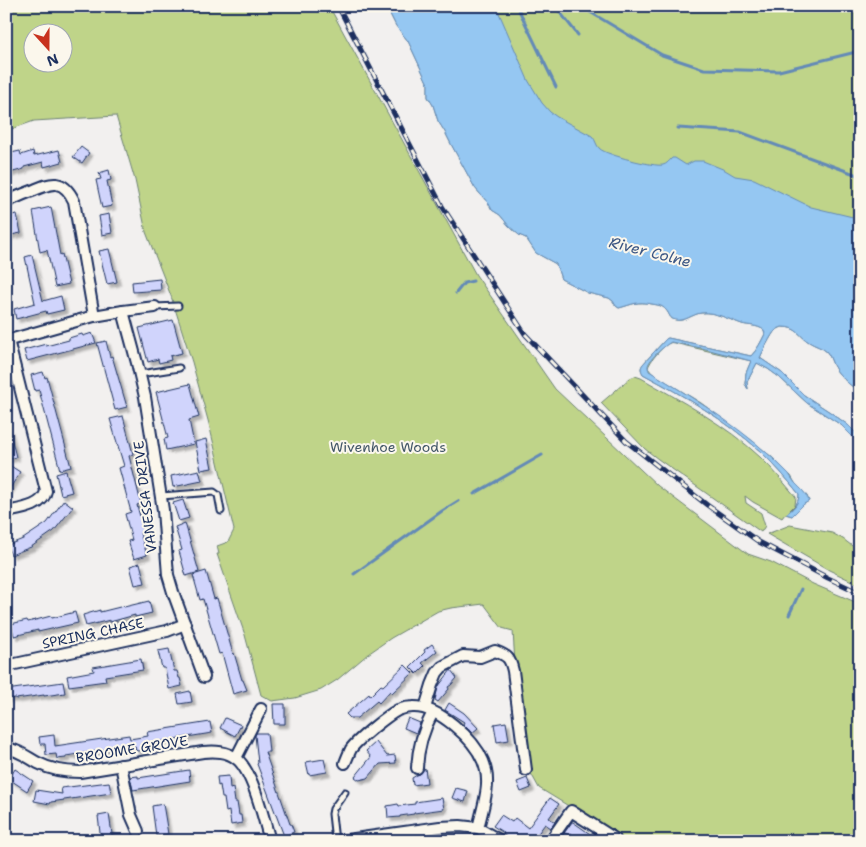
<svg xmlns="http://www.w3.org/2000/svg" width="866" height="847" viewBox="0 0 866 847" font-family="'Shantell Sans',sans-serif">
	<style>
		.green { fill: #bfd489; stroke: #6d8274; fill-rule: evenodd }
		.water { fill: #95c7f2; stroke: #648ab7 }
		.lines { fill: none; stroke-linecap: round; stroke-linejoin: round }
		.stream { stroke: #648ab7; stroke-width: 3 }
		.building { fill: #d0d4fc; stroke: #1b2f5e; filter: url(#shadow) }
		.service-casing { stroke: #1b2f5e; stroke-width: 9 }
		.minor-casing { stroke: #1b2f5e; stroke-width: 14 }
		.service { stroke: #fbf7ec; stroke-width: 5 }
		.minor { stroke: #fbf7ec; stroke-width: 10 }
		.rail-casing { stroke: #1b2f5e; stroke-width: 5 }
		.rail { stroke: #fbf7ec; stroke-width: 3; stroke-dasharray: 9; stroke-linecap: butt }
		.labels { text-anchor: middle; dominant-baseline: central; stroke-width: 4; stroke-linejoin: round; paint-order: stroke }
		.park-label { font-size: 14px; fill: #445869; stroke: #fbf7ec }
		.street-label { font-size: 14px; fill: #1b2f5e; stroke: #fbf7ec }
		.water-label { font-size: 15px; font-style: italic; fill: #3a5583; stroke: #fbf7ec }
	</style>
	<defs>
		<filter id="shadow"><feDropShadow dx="3.5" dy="3.5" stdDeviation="1" flood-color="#0004"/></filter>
	</defs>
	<rect width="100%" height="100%" fill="#f2f0ef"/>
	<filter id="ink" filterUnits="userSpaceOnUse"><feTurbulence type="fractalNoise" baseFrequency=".02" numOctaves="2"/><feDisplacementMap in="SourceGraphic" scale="10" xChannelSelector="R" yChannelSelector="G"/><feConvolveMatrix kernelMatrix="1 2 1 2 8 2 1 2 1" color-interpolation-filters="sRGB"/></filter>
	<g filter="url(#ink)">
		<g class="green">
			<path d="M6,6H329L476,275L555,389L658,486L748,554L771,562L813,584L860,604V841H628L616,835L539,788L528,768L515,664L513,631L502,628L484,604L451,608L438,611L391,638L368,654L337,680L321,690L295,698L272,701L261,695L245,635L217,554H219L217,546L228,542L234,530L209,424L192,362L171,296L146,232L135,180L122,136L116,116L34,121L6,131ZM32,32H62V62H32Z"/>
			<path d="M386,6L436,33L792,290L860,391C851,387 842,378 836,370C832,365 831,357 827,352C822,347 815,346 809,342C799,336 798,327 782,327C780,328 776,330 775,331C772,333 761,355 760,358L782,373L804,395L830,412L848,425L860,437V444L841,425L807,403L779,377L768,369L757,363L747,382L748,389L745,384L746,373L751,361L674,343C673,343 671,342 670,343C663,345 649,362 648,368L652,373L701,403L750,439L773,458L791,476L795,483L807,496L809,501L804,504L792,516L785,514L782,518L753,502L745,496L746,503L761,513L765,526L761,532L658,459L645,449L601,403L630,378L635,376L641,378C681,401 726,425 760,457C773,469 784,483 796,497L795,505L788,512C795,508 799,502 799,494C787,479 774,464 760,451C726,420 684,396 643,374C641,370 640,368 643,364L666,339L668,338L751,356C757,350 761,342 765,334L764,330C757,325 749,326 742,324C730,320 714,311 701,313C693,314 684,322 676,320C669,319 670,314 666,310C662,305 657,305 652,304C636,301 634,304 619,308L616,306L613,301L609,298L588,293L561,279L556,264L536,253L526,238L519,235L509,226L500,215L492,210L489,204L475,188L451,144L445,132L438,121L433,105L428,97V84L408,41L396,26Z"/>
			<polygon points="453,6 860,6 860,307 636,216"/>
			<polygon points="790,525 832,533 843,539 860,552 860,585 829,570 767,534"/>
		</g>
		<path class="water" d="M386,6H496L528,80L542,103L550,112L557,117L592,136C596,140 596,146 600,149C607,155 654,167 663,165C667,164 669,161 672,158H675L686,165L694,161H703L725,170L735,176L754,179L811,207L857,218L860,220V391C851,387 842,378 836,370C832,365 831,357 827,352C822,347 815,346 809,342C799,336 798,327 782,327C780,328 776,329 775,331C772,333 761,355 760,358L782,373L804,395L830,412L848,425L860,437V444L841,425L807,403L779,377L768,369L757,363L747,382L748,389L745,384L746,373L751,361L706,349L671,342C665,345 647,361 648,367C648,369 649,370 649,371C698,401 749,432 789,474C791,477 793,480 795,483C801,489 806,493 809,501L804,504L792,516L786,514C793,509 799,504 799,494C787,479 774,464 760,451C726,420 684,396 643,374C641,370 640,368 643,364L666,339L668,338L751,356C757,350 761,342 765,334L764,330C757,325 749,326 742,324C730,320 714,311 701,313C693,314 684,322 676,320C669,319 670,314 666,310C662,305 657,305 652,304C636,301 634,304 619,308L616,306L613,301L609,298L588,293L561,279L556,264L536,253L526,238L519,235L509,226L500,215L492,210L489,204L475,188L451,144L445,132L438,121L433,105L428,97V84L408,41L396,26Z"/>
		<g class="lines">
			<g class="stream">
				<polyline points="517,6 556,87"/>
				<polyline points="555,6 578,35"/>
				<polyline points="585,6 590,12 662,55 704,69 779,71 860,51"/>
				<polyline points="678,128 740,132 860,176"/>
				<polyline points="456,293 464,283 473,281"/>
				<polyline points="474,494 542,455"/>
				<polyline points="354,574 442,511 458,501"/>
				<polyline points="789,615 801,589"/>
			</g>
		</g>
		<g class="building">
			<polygon points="81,147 89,153 82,163 73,157"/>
			<polygon points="59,150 62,162 44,167 43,162 24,167 24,169 6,174 6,158 12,157 11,153 20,151 21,155 33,151 34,156"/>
			<polygon points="109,170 111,180 107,181 112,206 102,208 96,180 101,179 99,173"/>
			<polygon points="51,207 60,255 62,254 69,284 55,287 47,250 40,252 33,211"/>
			<polygon points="17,214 21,233 6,236 6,216"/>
			<polygon points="109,214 112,233 102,235 99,216"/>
			<polygon points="109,249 117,282 107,284 99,251"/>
			<polygon points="32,255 43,301 61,296 64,310 47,314 46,311 16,319 14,309 35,303 25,257"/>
			<polygon points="160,279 161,290 133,292 132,282"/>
			<polygon points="173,320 182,353 170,356 171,360 159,363 158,359 148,362 139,328"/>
			<polygon points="92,333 96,343 27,361 24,350 46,344 46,346 69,340 69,338 82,334 83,336"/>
			<polygon points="106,341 110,357 112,356 127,407 115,410 97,343"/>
			<polygon points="43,372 45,378 47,377 71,467 60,470 39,390 35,391 31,375"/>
			<polygon points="190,384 199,417 189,420 194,444 166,450 164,439 168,438 156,392"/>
			<polygon points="123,416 133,454 129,456 141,503 137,505 144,532 140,533 147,555 134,559 128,541 132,540 125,514 131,512 119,468 124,466 110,419"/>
			<polygon points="9,429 16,457 6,460 6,430"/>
			<polygon points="206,439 212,468 201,470 195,442"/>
			<polygon points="6,463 20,472 6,495"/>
			<polygon points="199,470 202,481 173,487 171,476"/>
			<polygon points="66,471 72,492 61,495 56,474"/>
			<polygon points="64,500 73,507 54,531 31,547 11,555 8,548 8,545 23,539 47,523"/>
			<polygon points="183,500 189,518 179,521 173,503"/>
			<polygon points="185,523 199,572 186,576 179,551 182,550 175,527"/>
			<polygon points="140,563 145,583 135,585 130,566"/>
			<polygon points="206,571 214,599 217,598 233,654 234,653 242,680 243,680 247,690 233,694 222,653 219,654 203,599 200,600 193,575"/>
			<polygon points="149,601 152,613 135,617 135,615 110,622 110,620 86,626 83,615 100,610 100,612 124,606 124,607"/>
			<polygon points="75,612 78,623 38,632 38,630 14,636 11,624 27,620 28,622 51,616 52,618"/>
			<polygon points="432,644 437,651 422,663 425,666 417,674 410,667 425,652 424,650"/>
			<polygon points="169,649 174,671 177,671 179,678 180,678 182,686 169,689 165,668 162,668 158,651"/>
			<polygon points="141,659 143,670 105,676 106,681 69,686 67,676 94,671 93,667"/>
			<polygon points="405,665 413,673 392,693 390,691 379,703 377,701 357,718 350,718 346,714 369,694 370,696 381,685 383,686"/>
			<polygon points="451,670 457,678 451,685 448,687 449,689 438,702 435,700 438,687"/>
			<polygon points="63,682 65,693 44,696 44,695 16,699 16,698 6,699 6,690"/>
			<polygon points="190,691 192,702 179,704 177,694"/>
			<polygon points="449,703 464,713 478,728 472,733 463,724 464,722 445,710"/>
			<polygon points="273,704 285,704 285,724 274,724"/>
			<polygon points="225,718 241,725 235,736 220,728"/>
			<polygon points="408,718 420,723 416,733 404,728"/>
			<polygon points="210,722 212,733 144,744 145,750 136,751 135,746 122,748 122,747 66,756 66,758 57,759 56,754 46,755 45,744 40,744 39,737 54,735 55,746 129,735 130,739 148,736 147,732"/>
			<polygon points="506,722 509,740 497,742 494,724"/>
			<polygon points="256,733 267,733 269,752 265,752 290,824 291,824 294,832 284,836 257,764 258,763 255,735"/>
			<polygon points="376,742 387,756 395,755 396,763 380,764 368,778 359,780 355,777 371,757 366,751"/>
			<polygon points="324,759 327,772 309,775 306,762"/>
			<polygon points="425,768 427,783 413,785 412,778 417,775 420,774"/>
			<polygon points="15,769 33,781 27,791 9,779"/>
			<polygon points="189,770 190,781 133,790 130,777 138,776 138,778"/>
			<polygon points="229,776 230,789 233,788 235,802 237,802 239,815 241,815 242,823 231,825 229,811 226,812 224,798 222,798 220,785 218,786 217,777"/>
			<polygon points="527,778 531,788 521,792 517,782"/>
			<polygon points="109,782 111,793 51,802 50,804 34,801 36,790 62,794 61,788"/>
			<polygon points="456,788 468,791 465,802 452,798"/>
			<polygon points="442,798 444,809 414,813 414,814 400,816 400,817 388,818 387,806 398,804 399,806 415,804 415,802"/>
			<polygon points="550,798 559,804 549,818 555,822 551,828 545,824 536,836 543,841 511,841 503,834 504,833 493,826 501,815 512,822 515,818 528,828"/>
			<polygon points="163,804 168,834 156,836 152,806"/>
			<polygon points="109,814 113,841 101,841 98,816"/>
			<polygon points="572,822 573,822 600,841 581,841 570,833 568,835 565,833 562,836"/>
		</g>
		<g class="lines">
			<defs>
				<g id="service">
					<polyline points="155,307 178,306"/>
					<polyline points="140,374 179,368"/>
					<polyline points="161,496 214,492 218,495 221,511"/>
					<polyline points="335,841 332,814 333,809 345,792"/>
				</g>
				<g id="minor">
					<path d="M6,202C15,198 23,194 32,191C52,182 63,178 74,201L94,316"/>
					<polyline points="123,311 137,363 145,397 163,510 168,575 173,592 204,677"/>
					<polyline points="6,341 94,316 123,311 155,307"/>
					<path d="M6,512C20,509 43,507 46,491L8,340"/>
					<polyline points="6,666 167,631 185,624"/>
					<path d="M425,708L432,685L437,673L442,667L463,656L480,657L495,651C508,656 510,658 513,671L526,770"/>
					<path d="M6,748C19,750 27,757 38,763C51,770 66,772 80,772L203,752C215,751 227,751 237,759C253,772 264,820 270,841"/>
					<polyline points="236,758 261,709"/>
					<path d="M345,763C347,758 349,753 351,749C357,740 388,715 398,710C403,708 409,707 413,707C438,706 474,739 483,761C485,766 487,774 487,780C488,793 481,815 478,828"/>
					<polyline points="121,765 131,815 138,831"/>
					<path d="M417,768C418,748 423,730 433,712"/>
					<polyline points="340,841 440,827 460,826 478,828 501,841"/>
					<polyline points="550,841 571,811 615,839"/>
				</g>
			</defs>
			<use href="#service" class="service-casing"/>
			<use href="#minor" class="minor-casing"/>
			<use href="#service" class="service"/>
			<use href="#minor" class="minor"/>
			<defs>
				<polyline id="rail" points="338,6 442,206 525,334 626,441 707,505 759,542 828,578 860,593"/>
			</defs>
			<use href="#rail" class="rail-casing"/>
			<use href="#rail" class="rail"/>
		</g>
	</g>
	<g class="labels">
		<g class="park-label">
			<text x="388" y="447">Wivenhoe Woods</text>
		</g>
		<g class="street-label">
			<text transform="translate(145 497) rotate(-97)">VANESSA DRIVE</text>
			<text transform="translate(93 633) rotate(-12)">SPRING CHASE</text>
			<text transform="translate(132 749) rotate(-9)">BROOME GROVE</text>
		</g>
		<g class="water-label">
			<text transform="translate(650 252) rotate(14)">River Colne</text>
		</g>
	</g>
	<rect width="866" height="847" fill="none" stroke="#fbf7ec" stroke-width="25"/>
	<rect x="12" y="12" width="841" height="822" fill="none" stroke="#1b2f5e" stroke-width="2" filter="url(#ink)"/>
	<g transform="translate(48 48) rotate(159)"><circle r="24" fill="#fbf7ec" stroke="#a1a7b3"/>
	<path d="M0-4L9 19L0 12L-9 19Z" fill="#c8321e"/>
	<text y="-8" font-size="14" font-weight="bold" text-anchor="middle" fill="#1b2f5e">N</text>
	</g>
</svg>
